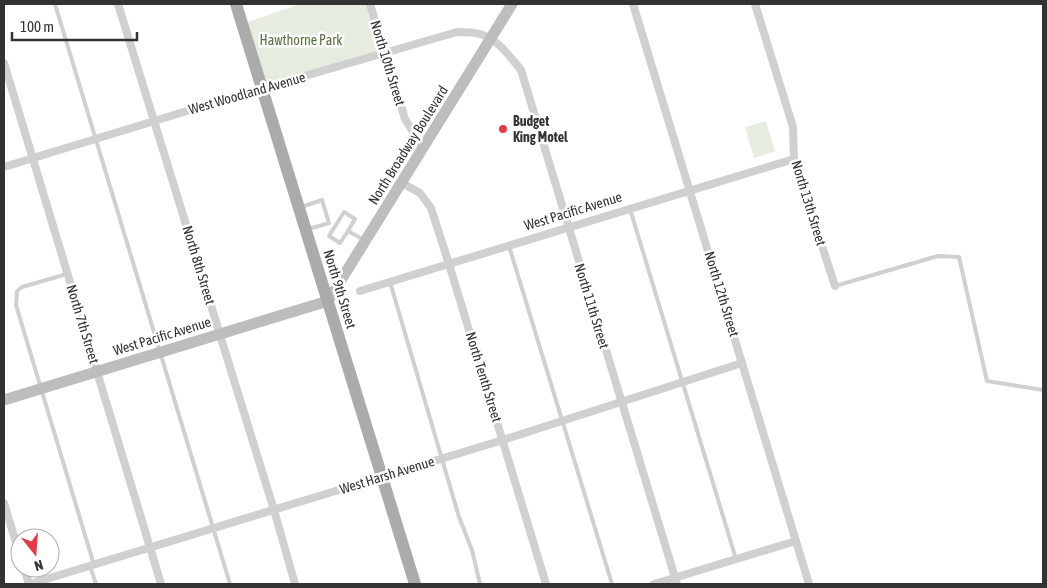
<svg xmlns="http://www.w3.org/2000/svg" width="1047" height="588" viewBox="0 0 1047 588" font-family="'Asap Condensed',sans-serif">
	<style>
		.green { fill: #e6ecdf }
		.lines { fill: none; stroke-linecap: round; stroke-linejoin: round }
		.lane { stroke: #d0d0d0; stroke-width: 4 }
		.street { stroke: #d0d0d0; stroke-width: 8 }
		.secondary { stroke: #bdbdbd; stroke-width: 11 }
		.primary { stroke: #ababab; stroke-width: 12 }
		.poi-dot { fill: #e63946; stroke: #fff; stroke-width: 2 }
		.labels { text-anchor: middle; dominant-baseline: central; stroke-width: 5; stroke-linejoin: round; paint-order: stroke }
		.park-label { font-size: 14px; fill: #56703f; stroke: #fff }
		.street-label { font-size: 14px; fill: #333; stroke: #fff }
		.poi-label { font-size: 14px; font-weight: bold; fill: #333; stroke: #fff; text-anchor: start }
	</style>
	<rect width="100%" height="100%" fill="#fff"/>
	<g class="green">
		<polygon points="300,4 370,4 385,53 261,88 242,24"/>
		<polygon points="766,121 775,151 754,158 745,127"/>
	</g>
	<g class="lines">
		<g class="lane">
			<polyline points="55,4 230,584"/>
			<polyline points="301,207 322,200 329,223 309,229"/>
			<polyline points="630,209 736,559"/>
			<polyline points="348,231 355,219 344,212 329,236 340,243 348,231 364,240"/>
			<polyline points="509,246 612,584"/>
			<polyline points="67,274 22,287 17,291 16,305 94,565"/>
			<polyline points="390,282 459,517 472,550 480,584"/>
			<polyline points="835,286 938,256 959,257 987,381 1043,390"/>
			<polyline points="90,566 96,584"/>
		</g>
		<g class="street">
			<polyline points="118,4 274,510 295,584"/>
			<polyline points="370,4 405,119 423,148"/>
			<polyline points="633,4 809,584"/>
			<polyline points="755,4 793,127 794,159 835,286"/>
			<polyline points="4,63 161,584"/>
			<path d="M4,167L249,92L457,32C464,32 473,32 480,34C498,39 510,57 521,70L677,584"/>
			<polyline points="402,183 420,193 431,208 449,264 546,584"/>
			<polyline points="360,291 794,159"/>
			<polyline points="4,503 20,556"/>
			<polyline points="24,568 29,584"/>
			<polyline points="30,584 503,440 742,363"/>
			<polyline points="654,584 796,541"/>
		</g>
		<polyline class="secondary" points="4,400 328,301 512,4"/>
		<polyline class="primary" points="236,4 415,584"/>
	</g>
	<circle class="poi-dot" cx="503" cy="129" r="5"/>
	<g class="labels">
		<g class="park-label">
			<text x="301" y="40">Hawthorne Park</text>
		</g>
		<g class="street-label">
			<text transform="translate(388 63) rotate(73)">North 10th Street</text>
			<text transform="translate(247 93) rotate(-16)">West Woodland Avenue</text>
			<text transform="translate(408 145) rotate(-58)">North Broadway Boulevard</text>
			<text transform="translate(809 203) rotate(73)">North 13th Street</text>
			<text transform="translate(573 211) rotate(-17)">West Pacific Avenue</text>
			<text transform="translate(199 265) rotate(73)">North 8th Street</text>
			<text transform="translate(340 289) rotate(73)">North 9th Street</text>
			<text transform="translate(722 294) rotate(73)">North 12th Street</text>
			<text transform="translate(592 306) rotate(73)">North 11th Street</text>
			<text transform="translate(83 324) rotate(73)">North 7th Street</text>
			<text transform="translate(162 336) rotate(-17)">West Pacific Avenue</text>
			<text transform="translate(484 377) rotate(73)">North Tenth Street</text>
			<text transform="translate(387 475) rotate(-17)">West Harsh Avenue</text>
		</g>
		<g class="poi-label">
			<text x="513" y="121">Budget<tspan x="513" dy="16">King Motel</tspan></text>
		</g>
	</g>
	<rect width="1047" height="588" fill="none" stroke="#333333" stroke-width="10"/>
	<g transform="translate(35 553) rotate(163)"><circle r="24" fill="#ffffff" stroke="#adadad"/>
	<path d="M0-4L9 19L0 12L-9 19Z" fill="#e63946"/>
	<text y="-8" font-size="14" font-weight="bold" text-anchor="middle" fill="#333333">N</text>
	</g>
	<path d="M12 32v8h125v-8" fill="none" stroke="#333333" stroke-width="2.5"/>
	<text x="20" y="32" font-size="15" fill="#333333" stroke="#ffffff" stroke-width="4" paint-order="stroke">100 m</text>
</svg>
